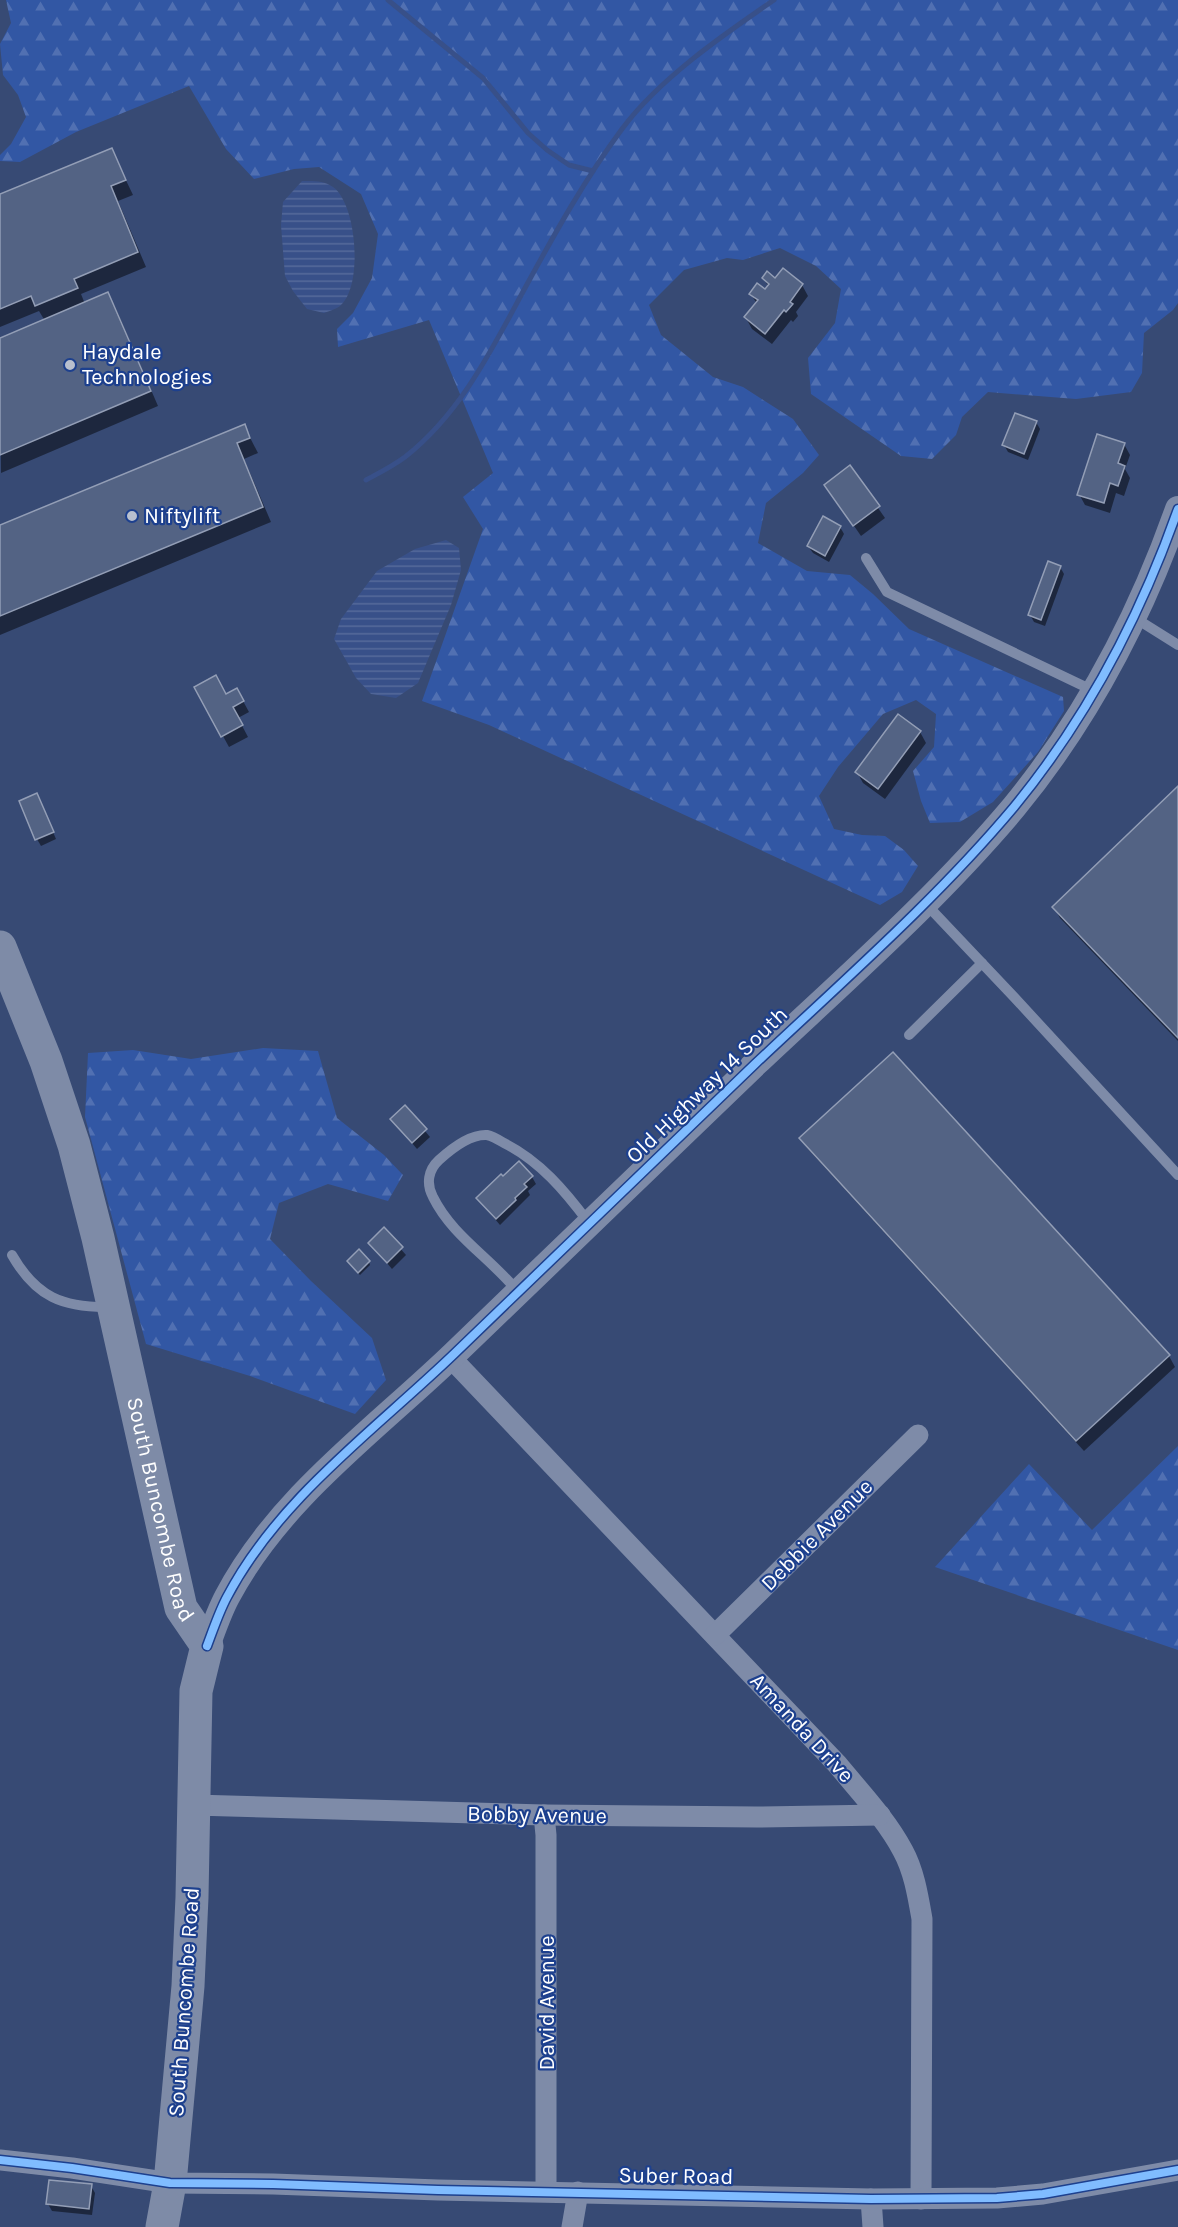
<svg xmlns="http://www.w3.org/2000/svg" width="1178" height="2227" viewBox="0 0 1178 2227" font-family="Karla,sans-serif">
	<style>
		.forest { fill: url(#forest-firs) }
		.water { fill: url(#water-rules) }
		.shadow { fill: #0007 }
		.lines { fill: none; stroke-linecap: round; stroke-linejoin: round }
		.stream { stroke: #385089; stroke-width: 5 }
		.building { fill: #536384; stroke: #939eb6; stroke-width: 1.5 }
		.service { stroke: #7e8ba8; stroke-width: 10 }
		.minor { stroke: #7e8ba8; stroke-width: 21 }
		.tertiary { stroke: #7e8ba8; stroke-width: 26 }
		.primary { stroke: #7e8ba7; stroke-width: 33 }
		.cycleway-casing { stroke: #1d408e; stroke-width: 11 }
		.cycleway { stroke: #80bcff; stroke-width: 8 }
		.poi-dot { fill: #b9c0ce; stroke: #1d408e; stroke-width: 2 }
		.labels { text-anchor: middle; dominant-baseline: central; stroke-width: 4.5; stroke-linejoin: round; paint-order: stroke }
		.poi-label { font-size: 22px; fill: #fff; stroke: #1d408e; text-anchor: start }
		.street-label { font-size: 22px; fill: #fff; stroke: #1d408e }
	</style>
	<defs>
		<pattern id="forest-firs" width="22" height="20" patternUnits="userSpaceOnUse" patternTransform="scale(1.5)"><rect width="22" height="20" fill="#3257a4"/><path d="M5 1l3.5 6h-7zM16 11l3.5 6h-7z" fill="#5170b2"/></pattern>
		<pattern id="water-rules" width="6" height="5" patternUnits="userSpaceOnUse" patternTransform="scale(1.5)"><rect width="6" height="5" fill="#385089"/><path d="M0 2.5h6" fill="none" stroke="#566a9b"/></pattern>
	</defs>
	<rect width="100%" height="100%" fill="#374a74"/>
	<g class="forest">
		<polygon points="6,0 1178,0 1178,303 1173,310 1144,333 1142,373 1131,392 1076,399 988,392 962,417 956,435 932,459 901,456 811,394 808,358 835,323 841,289 816,266 780,248 743,260 727,258 684,270 649,305 661,335 713,377 743,387 793,419 819,455 803,473 766,503 758,543 807,571 850,575 873,594 909,629 1063,697 1064,711 1038,752 993,802 960,822 930,823 921,801 913,771 934,747 936,714 916,700 883,714 838,767 819,796 834,829 862,835 885,836 904,850 918,866 902,892 880,905 489,725 422,701 483,529 463,497 493,473 429,320 338,347 337,329 353,313 372,278 378,234 361,194 319,167 294,169 254,179 226,149 189,86 76,132 20,162 0,161 0,155 11,144 26,117 18,95 3,75 0,44 11,23"/>
		<polygon points="263,1048 318,1051 337,1118 384,1155 403,1175 388,1201 328,1184 279,1203 270,1239 311,1281 372,1338 386,1380 355,1414 250,1376 146,1344 85,1117 88,1053 133,1050 191,1059"/>
		<polygon points="1178,1446 1178,1650 935,1567 1029,1464 1092,1530"/>
	</g>
	<g class="water">
		<path d="M302,181C313,181 323,180 333,187C357,204 363,285 341,305C337,309 329,311 324,313L307,309L293,291L285,276L281,225L283,202Z"/>
		<polygon points="446,540 459,548 461,570 451,605 418,683 396,698 371,694 356,678 334,639 341,619 377,571 415,549"/>
	</g>
	<g class="shadow">
		<polygon points="111,149 133,195 118,201 146,267 81,294 85,304 108,294 116,309 158,406 1,473 0,337 1,339 45,321 39,311 0,327 0,196"/>
		<polygon points="763,278 802,285 808,296 796,312 798,316 793,322 791,320 772,344 752,329 746,318 757,304 751,294 766,291 769,287"/>
		<polygon points="1036,422 1040,429 1028,460 1008,452 1004,445"/>
		<polygon points="244,426 258,453 244,459 271,522 0,635 0,527"/>
		<polygon points="1124,444 1130,455 1125,469 1130,478 1124,496 1116,493 1110,513 1085,505 1079,494"/>
		<polygon points="850,468 885,518 861,536 826,485"/>
		<polygon points="840,527 844,534 829,562 813,553 808,546"/>
		<polygon points="1060,567 1064,574 1045,626 1034,622 1030,615"/>
		<polygon points="196,687 226,696 237,690 249,712 238,718 248,737 229,747"/>
		<polygon points="920,732 926,743 885,799 863,783 857,772"/>
		<polygon points="1178,788 1178,1041 1060,918 1054,907"/>
		<polygon points="40,802 56,839 41,846 37,839"/>
		<polygon points="893,1054 1169,1356 1175,1367 1084,1451 808,1149 801,1138"/>
		<polygon points="405,1107 430,1137 417,1149 392,1119"/>
		<polygon points="532,1177 536,1184 528,1191 530,1195 500,1225 477,1198 503,1178"/>
		<polygon points="384,1230 406,1255 392,1269 370,1243"/>
		<polygon points="369,1262 370,1265 360,1275 350,1264"/>
		<polygon points="91,2186 95,2193 92,2215 52,2211 48,2204"/>
	</g>
	<g class="lines">
		<g class="stream">
			<polyline points="388,0 483,78 528,133 547,150 569,165 593,171"/>
			<path d="M366,480C379,473 393,466 405,457C461,413 492,349 525,288C555,233 585,179 622,129C659,79 723,35 774,0"/>
		</g>
	</g>
	<g class="building">
		<polygon points="112,148 126,180 111,186 138,252 74,279 78,288 35,306 31,296 0,309 0,194"/>
		<polygon points="783,268 803,284 790,302 793,304 786,312 784,310 765,334 744,317 758,300 749,294 757,283 765,289 769,284 762,278 767,271 775,278"/>
		<polygon points="108,292 151,391 0,455 0,338"/>
		<polygon points="1015,413 1037,421 1024,454 1002,445"/>
		<polygon points="245,424 250,438 237,443 263,507 0,616 0,525"/>
		<polygon points="1097,434 1125,443 1118,463 1125,466 1118,486 1110,483 1104,503 1077,495"/>
		<polygon points="850,465 880,506 853,526 824,485"/>
		<polygon points="823,516 841,526 825,556 807,546"/>
		<polygon points="1048,561 1061,566 1041,620 1028,615"/>
		<polygon points="216,675 226,694 237,688 244,701 233,707 243,725 221,737 194,687"/>
		<polygon points="898,714 921,731 878,789 855,772"/>
		<polygon points="1178,786 1178,1038 1052,907"/>
		<polygon points="37,793 54,832 35,840 19,801"/>
		<polygon points="893,1052 1170,1355 1076,1441 799,1138"/>
		<polygon points="405,1105 427,1129 412,1143 390,1119"/>
		<polygon points="519,1161 533,1176 524,1184 527,1187 515,1198 516,1200 496,1219 476,1198 501,1174 503,1176"/>
		<polygon points="384,1227 403,1247 387,1263 368,1243"/>
		<polygon points="359,1249 370,1261 358,1273 347,1261"/>
		<polygon points="49,2180 92,2184 89,2209 46,2204"/>
	</g>
	<g class="lines">
		<g class="service">
			<polyline points="866,558 887,592 1094,691"/>
			<polyline points="1135,618 1178,645"/>
			<polyline points="925,903 1014,997 1178,1175"/>
			<polyline points="909,1035 982,963"/>
			<path d="M12,1255C36,1297 63,1308 110,1307"/>
			<path d="M518,1292C492,1259 452,1236 433,1197C426,1184 428,1170 439,1160C451,1149 470,1134 487,1135C492,1136 499,1140 504,1143C540,1161 565,1191 589,1223"/>
		</g>
		<g class="minor">
			<path d="M451,1358L837,1764C860,1792 886,1819 903,1851C914,1871 918,1896 922,1919L921,2199"/>
			<polyline points="715,1635 918,1435"/>
			<polyline points="194,1805 544,1815 757,1817 880,1815"/>
			<polyline points="544,1815 546,1835 546,2191"/>
			<polyline points="0,2160 72,2168 170,2183 273,2184 438,2190 871,2199 997,2198 1043,2194 1178,2170"/>
			<polyline points="871,2199 873,2227"/>
			<polyline points="572,2227 578,2192"/>
		</g>
		<path class="tertiary" d="M207,1646C213,1630 219,1612 227,1597C279,1498 375,1430 454,1354C555,1258 654,1160 755,1064C843,981 936,900 1014,807C1087,718 1140,617 1178,509"/>
		<path class="primary" id="s1" d="M0,947L46,1061L74,1145L98,1238L181,1608L207,1646L196,1691L192,1897L188,1986L170,2183L162,2227"/>
		<defs>
			<g id="cycleway">
				<path d="M207,1646C213,1630 219,1612 227,1597C279,1498 375,1430 454,1354C555,1258 654,1160 755,1064C843,981 936,900 1014,807C1087,718 1140,617 1178,509"/>
				<polyline points="0,2160 72,2168 170,2183 273,2184 438,2190 871,2199 997,2198 1043,2194 1178,2170"/>
			</g>
		</defs>
		<use href="#cycleway" class="cycleway-casing"/>
		<use href="#cycleway" class="cycleway"/>
	</g>
	<g class="poi-dot">
		<circle cx="70" cy="365" r="6"/>
		<circle cx="132" cy="516" r="6"/>
	</g>
	<g class="labels">
		<g class="poi-label">
			<text x="82" y="352">Haydale<tspan x="82" dy="25">Technologies</tspan></text>
			<text x="144" y="516">Niftylift</text>
		</g>
		<g class="street-label">
			<text transform="translate(707 1085) rotate(-44)">Old Highway 14 South</text>
			<text stroke="none"><textPath href="#s1" startOffset="586">South Buncombe Road</textPath></text>
			<text transform="translate(817 1535) rotate(-45)">Debbie Avenue</text>
			<text transform="translate(802 1728) rotate(47)">Amanda Drive</text>
			<text transform="translate(537 1815) rotate(1)">Bobby Avenue</text>
			<text transform="translate(184 2002) rotate(-86)">South Buncombe Road</text>
			<text transform="translate(547 2003) rotate(-90)">David Avenue</text>
			<text transform="translate(676 2176) rotate(1)">Suber Road</text>
		</g>
	</g>
</svg>
